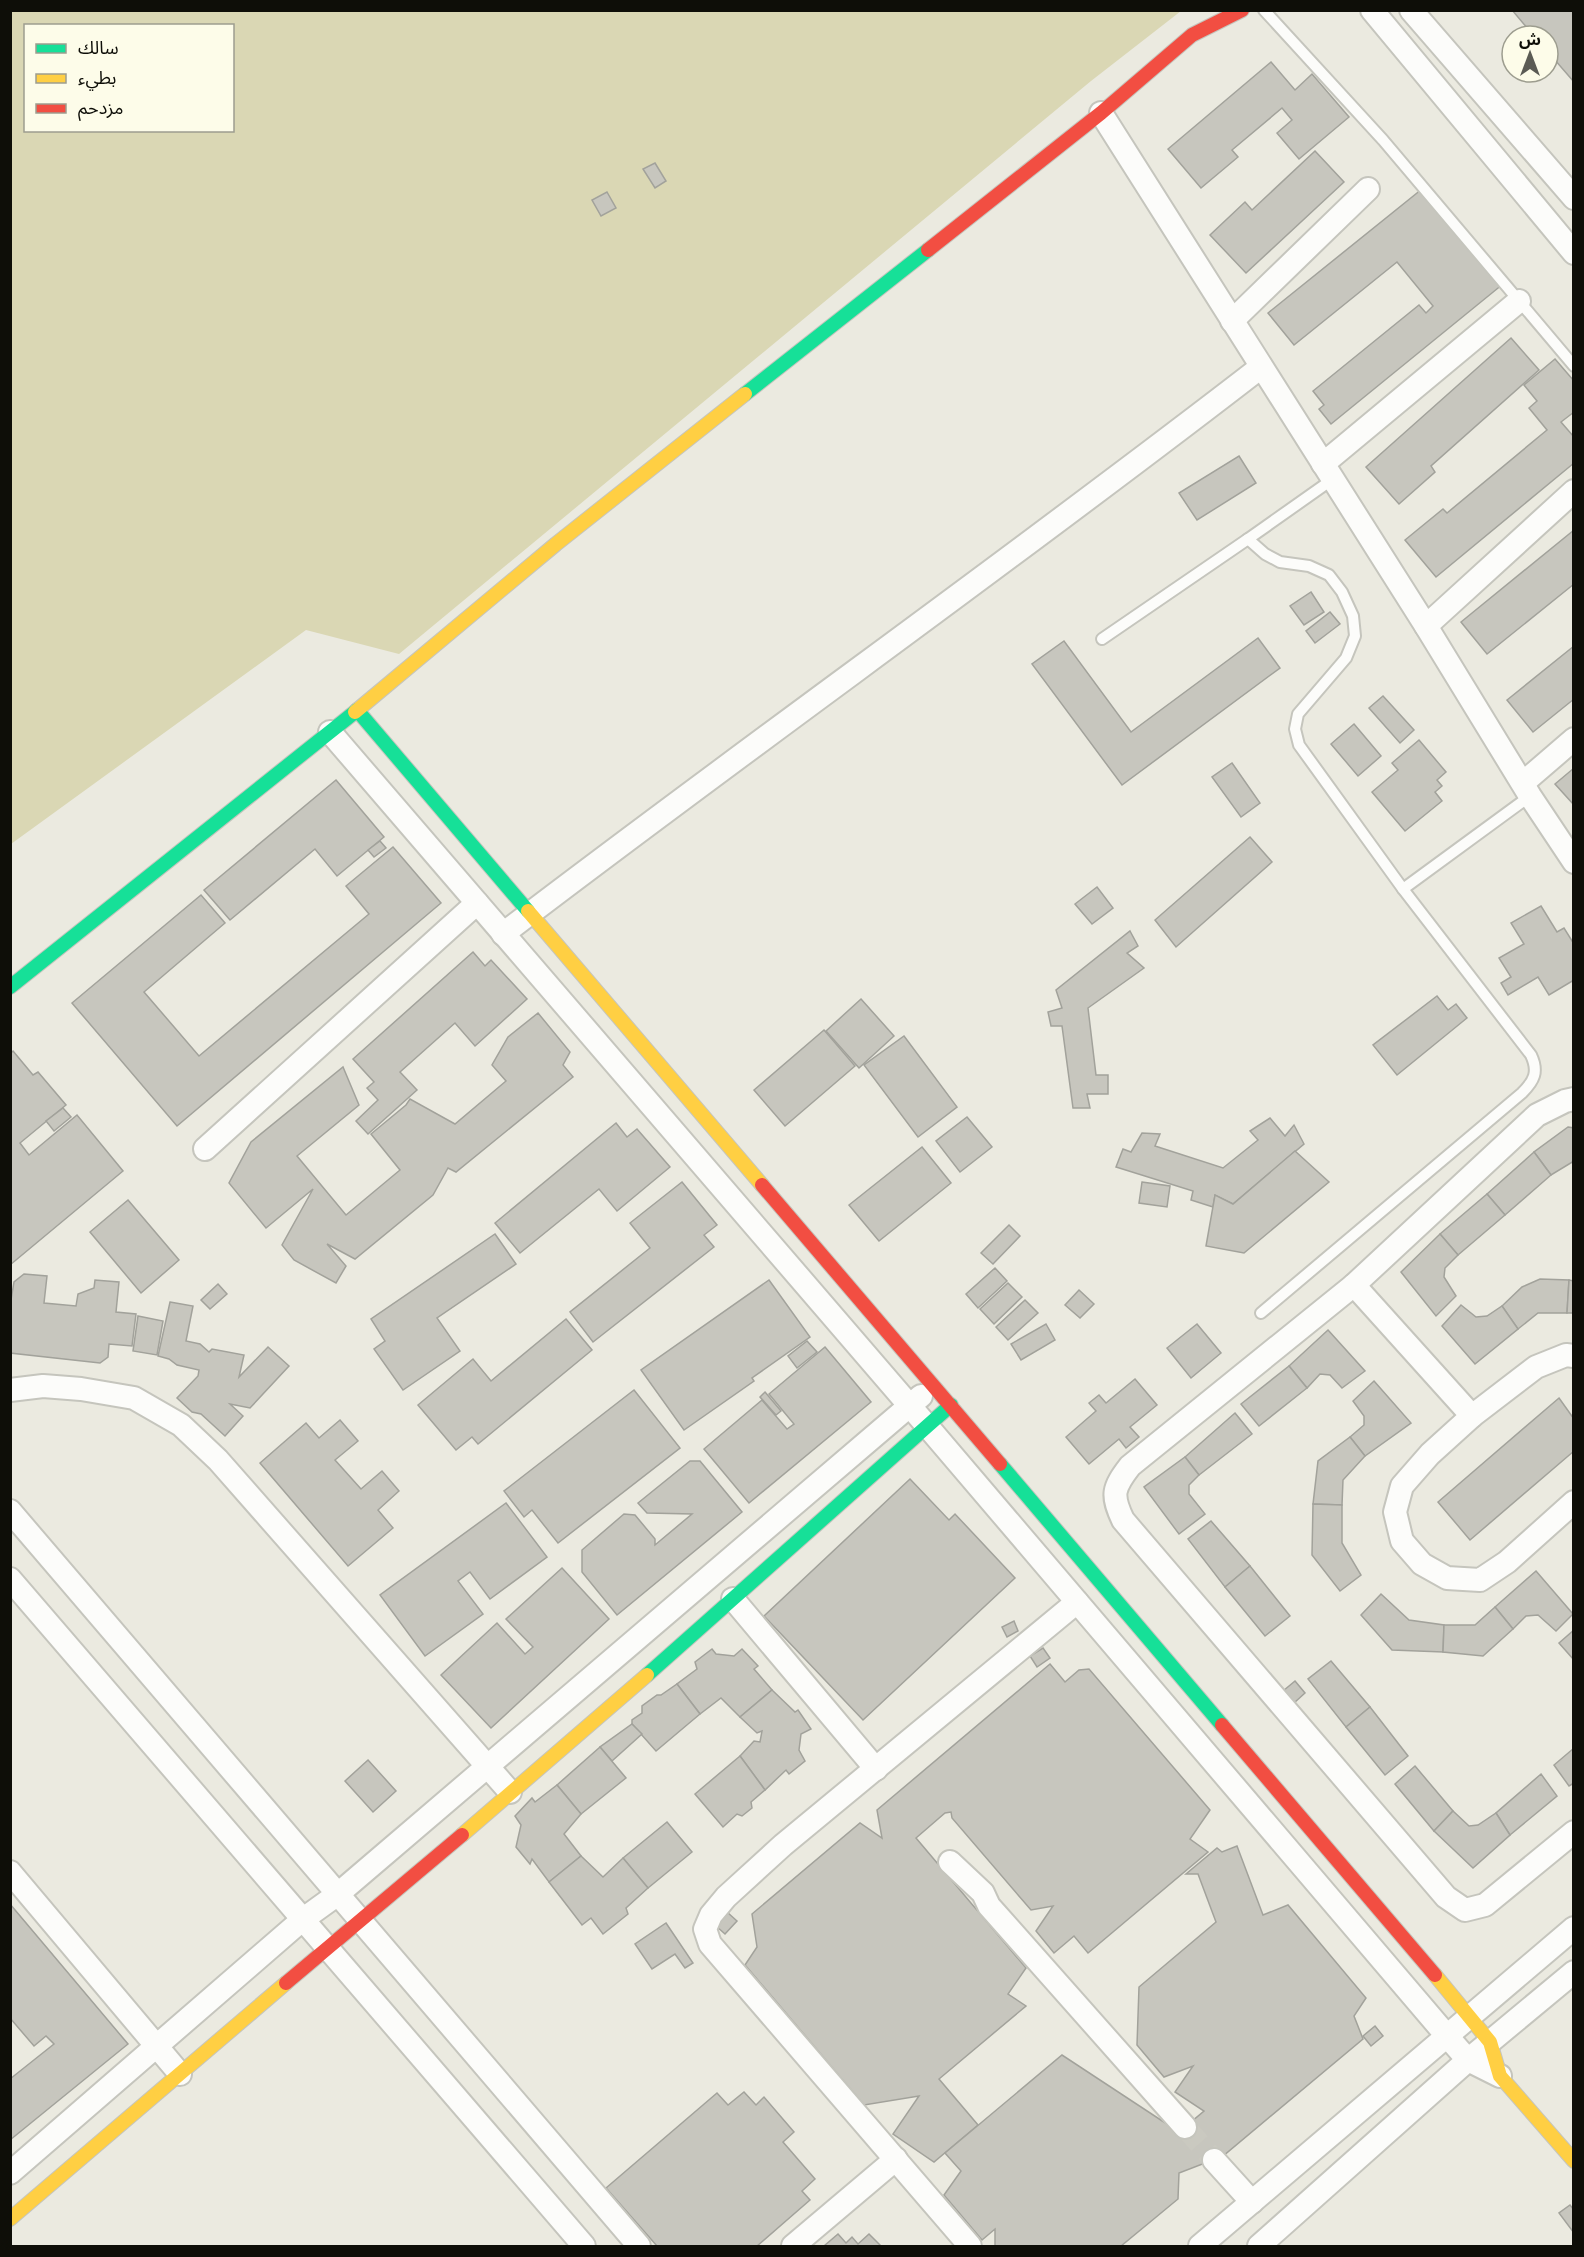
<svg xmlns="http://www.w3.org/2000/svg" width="1584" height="2257" viewBox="0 0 1584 2257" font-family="'Nunito Sans','Noto Sans Arabic',sans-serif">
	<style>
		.green { fill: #dad7b4; fill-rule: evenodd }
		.building { fill: #c7c6be; stroke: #a2a29b; stroke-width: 1.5 }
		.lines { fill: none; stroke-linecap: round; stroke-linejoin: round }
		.street-tunnel { stroke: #cac9c0; stroke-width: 22; stroke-dasharray: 22 11; stroke-linecap: butt }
		.lane-casing { stroke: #c5c5bd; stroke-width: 14 }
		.street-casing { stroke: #c5c5bd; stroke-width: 26 }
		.fast-casing { stroke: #c5c5bd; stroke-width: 16 }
		.slow-casing { stroke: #c5c5bd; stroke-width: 16 }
		.jam-casing { stroke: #c5c5bd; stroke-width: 16 }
		.lane { stroke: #fcfcfa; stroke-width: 10 }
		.street { stroke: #fcfcfa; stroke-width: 22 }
		.fast { stroke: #16e098; stroke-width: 14 }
		.slow { stroke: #ffcf43; stroke-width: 14 }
		.jam { stroke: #f24e42; stroke-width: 14 }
	</style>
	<rect width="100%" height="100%" fill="#ebeae0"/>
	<path class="green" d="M11,11H1181L1091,81L399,654L306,630L11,844ZM26,26H232V130H26Z"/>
	<g class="building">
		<polygon points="1512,10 1574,10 1574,82 1548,52 1548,36 1534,36"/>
		<polygon points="1271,62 1295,90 1312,74 1349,117 1299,159 1277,133 1292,120 1282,108 1232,150 1238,157 1201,188 1168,149"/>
		<polygon points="1315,151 1344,182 1246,273 1210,235 1245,202 1252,210"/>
		<polygon points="655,163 666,181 655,188 643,169"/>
		<polygon points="1422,189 1503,284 1331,424 1319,409 1324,405 1313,391 1419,305 1426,313 1433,306 1397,262 1294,345 1268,313"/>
		<polygon points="607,192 616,208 601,216 592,200"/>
		<polygon points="1511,338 1539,370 1431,466 1435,472 1399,504 1366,467"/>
		<polygon points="1555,359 1574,381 1574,412 1561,422 1574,437 1574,463 1436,577 1405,540 1443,509 1447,513 1547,430 1529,408 1537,401 1524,385"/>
		<polygon points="1239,456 1256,483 1197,520 1179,493"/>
		<polygon points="1574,530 1574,584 1487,654 1461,622"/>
		<polygon points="1311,592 1324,612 1304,625 1290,606"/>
		<polygon points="1330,612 1340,624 1315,643 1306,631"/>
		<polygon points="1258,638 1280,668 1122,785 1032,664 1064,641 1131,732"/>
		<polygon points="1574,646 1574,699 1533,732 1507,700"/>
		<polygon points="1383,696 1414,730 1400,743 1369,708"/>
		<polygon points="1354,724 1381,756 1358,776 1331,744"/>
		<polygon points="1419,740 1446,772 1437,780 1442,786 1435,792 1442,801 1405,831 1372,792 1398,770 1392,763"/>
		<polygon points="1232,763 1260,803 1241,817 1212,777"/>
		<polygon points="1574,768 1574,805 1555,784"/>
		<polygon points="336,780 384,837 337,876 315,849 230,920 204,890"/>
		<polygon points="1250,837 1272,862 1176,947 1155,920"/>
		<polygon points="380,841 386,848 374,857 368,850"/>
		<polygon points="393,847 441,903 177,1126 72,1003 201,895 225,923 144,992 199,1056 369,914 346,886"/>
		<polygon points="1097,887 1113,908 1092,924 1075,904"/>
		<polygon points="1541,906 1557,932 1564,928 1574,944 1574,980 1549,995 1538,977 1508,995 1501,983 1511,977 1499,958 1524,944 1511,923"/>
		<polygon points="1130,931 1138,946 1127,953 1144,968 1088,1008 1096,1075 1108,1075 1108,1094 1087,1094 1090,1108 1073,1108 1062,1026 1051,1026 1048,1012 1062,1008 1056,990"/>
		<polygon points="473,952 485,966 491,960 527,999 475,1046 455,1023 400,1072 417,1090 368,1134 356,1121 378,1100 367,1088 374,1082 353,1059"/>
		<polygon points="1437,996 1448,1010 1456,1004 1467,1018 1397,1075 1373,1045"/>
		<polygon points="861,999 894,1036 859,1068 826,1031"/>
		<polygon points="538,1013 570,1052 563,1065 573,1077 456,1172 448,1168 433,1195 355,1259 327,1244 346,1266 336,1283 294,1260 282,1245 313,1189 266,1228 229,1183 251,1142 343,1067 359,1105 297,1156 346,1215 400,1170 371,1134 406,1105 410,1099 455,1124 506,1081 492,1065 508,1037"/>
		<polygon points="824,1030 855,1066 785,1126 754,1090"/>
		<polygon points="904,1036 957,1107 918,1137 864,1065"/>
		<polygon points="13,1051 33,1075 38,1072 66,1105 20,1143 29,1155 77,1115 123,1171 10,1265 10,1054"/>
		<polygon points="63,1108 71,1117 54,1131 46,1121"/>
		<polygon points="967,1117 992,1147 960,1172 936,1141"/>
		<polygon points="1270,1118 1285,1136 1294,1125 1304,1144 1233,1204 1215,1195 1213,1207 1191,1200 1193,1191 1116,1167 1123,1149 1131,1152 1142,1133 1160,1134 1155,1146 1223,1168 1258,1140 1250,1131"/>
		<polygon points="616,1123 627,1137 637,1129 670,1167 617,1211 599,1189 520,1253 495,1223"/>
		<polygon points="1568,1127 1574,1128 1574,1161 1551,1175 1534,1152"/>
		<polygon points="922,1147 951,1183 879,1241 849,1205"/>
		<polygon points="1295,1151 1329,1182 1244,1253 1206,1246 1215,1195 1233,1204"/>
		<polygon points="1534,1152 1551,1175 1505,1215 1487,1194"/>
		<polygon points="682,1182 717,1225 704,1235 714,1247 593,1342 570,1312 650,1248 630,1223"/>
		<polygon points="1142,1182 1170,1186 1167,1207 1139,1203"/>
		<polygon points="1487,1194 1505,1215 1458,1255 1440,1234"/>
		<polygon points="128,1200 179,1260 141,1293 90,1232"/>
		<polygon points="1009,1225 1020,1236 993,1264 981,1253"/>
		<polygon points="495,1234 516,1264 437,1318 460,1351 403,1390 374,1349 385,1341 371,1319"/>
		<polygon points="1440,1234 1458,1255 1445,1268 1444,1277 1456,1296 1436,1316 1401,1272"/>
		<polygon points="995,1268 1007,1281 978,1308 966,1294"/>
		<polygon points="24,1274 47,1276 44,1303 76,1306 78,1294 94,1288 95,1280 119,1282 116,1312 136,1314 132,1346 109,1344 108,1357 100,1363 10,1353 10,1306 14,1282"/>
		<polygon points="1540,1279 1569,1280 1567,1313 1538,1313 1518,1329 1502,1306 1522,1287"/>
		<polygon points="769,1280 810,1337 752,1378 754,1381 684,1430 641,1370"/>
		<polygon points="1569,1280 1574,1281 1574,1313 1567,1313"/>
		<polygon points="1008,1283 1022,1297 994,1324 980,1309"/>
		<polygon points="218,1284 227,1294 210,1309 201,1300"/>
		<polygon points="1079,1290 1094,1304 1080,1318 1065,1305"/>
		<polygon points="1025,1300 1038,1313 1008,1340 996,1327"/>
		<polygon points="170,1302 193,1306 186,1341 200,1344 209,1352 212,1349 244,1355 239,1377 268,1347 289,1366 250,1408 230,1404 243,1416 225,1436 201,1414 192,1412 177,1398 198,1376 199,1370 177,1365 169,1359 158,1356"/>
		<polygon points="1461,1305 1476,1317 1487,1316 1502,1306 1518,1329 1475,1364 1442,1326"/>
		<polygon points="138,1316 163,1321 157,1355 133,1351"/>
		<polygon points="566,1319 592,1350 478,1444 472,1437 456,1450 418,1405 473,1359 491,1381"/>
		<polygon points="1046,1324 1055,1340 1021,1360 1011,1344"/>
		<polygon points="1197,1324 1221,1353 1191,1378 1167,1348"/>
		<polygon points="1328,1330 1365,1371 1342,1388 1330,1375 1320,1374 1307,1388 1289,1366"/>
		<polygon points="807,1341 817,1352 797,1368 788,1356"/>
		<polygon points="825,1347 871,1402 749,1503 704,1449 762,1400 787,1429 794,1424 769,1394"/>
		<polygon points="1289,1366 1307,1388 1259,1426 1241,1404"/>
		<polygon points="1135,1379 1157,1405 1130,1427 1139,1437 1126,1448 1119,1439 1089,1464 1066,1437 1096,1411 1089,1403 1099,1395 1106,1403"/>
		<polygon points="1374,1381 1411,1423 1365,1456 1350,1437 1364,1425 1364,1416 1353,1401"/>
		<polygon points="634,1390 680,1448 558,1543 532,1510 524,1517 504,1491"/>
		<polygon points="765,1392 781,1411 776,1415 760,1397"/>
		<polygon points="1559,1398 1574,1419 1574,1451 1470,1540 1438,1502"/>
		<polygon points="1235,1413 1252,1434 1199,1475 1185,1457"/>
		<polygon points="340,1420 358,1441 335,1460 361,1489 382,1471 399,1491 378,1510 393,1528 348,1566 260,1463 306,1423 319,1438"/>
		<polygon points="1350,1437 1365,1456 1343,1480 1342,1505 1313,1504 1318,1461"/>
		<polygon points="1185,1457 1199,1475 1189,1485 1189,1494 1205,1514 1179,1534 1144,1487"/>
		<polygon points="690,1461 700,1461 742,1512 617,1615 582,1572 582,1550 624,1514 635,1515 655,1539 655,1545 692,1514 647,1513 638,1503"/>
		<polygon points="910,1479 949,1520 955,1514 1015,1578 863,1720 764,1616"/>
		<polygon points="506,1503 547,1557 490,1599 470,1572 458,1581 483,1614 425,1656 380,1595"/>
		<polygon points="1313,1504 1342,1505 1342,1543 1361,1575 1340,1591 1312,1555"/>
		<polygon points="1211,1521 1250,1566 1225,1587 1188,1539"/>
		<polygon points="1250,1566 1290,1616 1265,1636 1225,1587"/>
		<polygon points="562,1568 609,1619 491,1728 441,1675 497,1623 525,1654 533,1647 506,1619"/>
		<polygon points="1536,1571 1573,1614 1556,1631 1538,1615 1526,1616 1513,1629 1495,1607"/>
		<polygon points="1381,1594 1409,1620 1444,1625 1443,1652 1392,1650 1361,1615"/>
		<polygon points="1495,1607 1513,1629 1483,1656 1443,1652 1444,1625 1475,1625"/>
		<polygon points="1014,1621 1018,1631 1007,1637 1002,1627"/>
		<polygon points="1574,1630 1574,1660 1559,1643"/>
		<polygon points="1043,1648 1050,1658 1037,1667 1030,1656"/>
		<polygon points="712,1649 716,1654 734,1656 742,1649 758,1666 754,1669 772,1690 740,1717 721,1698 700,1714 677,1684 697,1669 695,1662"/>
		<polygon points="1331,1661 1370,1707 1346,1727 1308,1679"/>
		<polygon points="1050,1664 1065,1682 1079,1670 1089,1669 1210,1810 1190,1839 1208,1852 1088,1953 1074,1936 1054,1953 1036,1931 1053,1906 1031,1910 952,1818 951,1812 945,1813 916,1838 1026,1968 1008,1994 1026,2006 939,2079 978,2125 934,2162 893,2134 919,2096 864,2105 745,1965 757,1947 752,1914 860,1823 882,1838 877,1810"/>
		<polygon points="1295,1681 1305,1693 1294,1703 1283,1691"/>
		<polygon points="677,1684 700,1714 656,1751 632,1724 632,1720 642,1713 642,1706 657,1695 661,1695"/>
		<polygon points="772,1690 795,1712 798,1710 811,1729 801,1734 799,1750 805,1761 789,1774 786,1770 765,1790 740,1756 754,1741 760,1742 762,1731 757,1733 740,1717"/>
		<polygon points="1370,1707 1408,1756 1385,1775 1346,1727"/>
		<polygon points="632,1724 642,1734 612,1761 600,1747"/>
		<polygon points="600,1747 626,1778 581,1814 557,1785"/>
		<polygon points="1574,1748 1574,1783 1569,1786 1554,1765"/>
		<polygon points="740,1756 765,1790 751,1802 752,1808 742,1816 737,1814 723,1827 695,1794"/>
		<polygon points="368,1760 396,1791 373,1812 345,1781"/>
		<polygon points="1415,1766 1453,1811 1434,1831 1395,1784"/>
		<polygon points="1541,1774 1557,1796 1510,1835 1496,1813"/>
		<polygon points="557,1785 581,1814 564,1834 581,1856 549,1882 532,1859 530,1864 516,1847 521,1825 515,1816 532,1798 535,1802"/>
		<polygon points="1453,1811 1469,1826 1478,1825 1496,1813 1510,1835 1473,1868 1434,1831"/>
		<polygon points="667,1822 692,1852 648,1888 623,1858"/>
		<polygon points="1237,1846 1263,1915 1288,1905 1366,1998 1354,2016 1363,2039 1223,2156 1179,2173 1178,2199 1121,2246 995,2246 995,2229 982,2240 944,2195 961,2171 945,2153 1062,2055 1179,2132 1204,2111 1175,2092 1193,2066 1164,2077 1137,2045 1139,1987 1216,1922 1198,1874 1186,1874 1217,1848 1222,1852"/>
		<polygon points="581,1856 603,1877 623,1858 648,1888 626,1908 628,1914 603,1934 591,1918 582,1925 549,1882"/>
		<polygon points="10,1904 128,2044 10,2140 10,2079 54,2044 46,2036 34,2046 10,2018"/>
		<polygon points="727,1912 737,1921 725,1934 715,1925"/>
		<polygon points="666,1923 693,1963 685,1968 675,1954 652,1969 635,1944"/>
		<polygon points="1375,2026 1383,2036 1371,2046 1363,2036"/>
		<polygon points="744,2092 756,2105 764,2097 794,2132 783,2142 815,2179 802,2191 810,2200 757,2246 657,2246 606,2188 717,2093 728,2105"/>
		<polygon points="1570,2205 1574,2210 1574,2233 1559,2213"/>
		<polygon points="838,2234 846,2243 852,2237 858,2244 869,2234 881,2246 824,2246"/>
	</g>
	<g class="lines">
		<polyline class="street-tunnel" points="1185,2127 1214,2160"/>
		<defs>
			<g id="lane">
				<polyline points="1264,10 1383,140 1574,366"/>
				<polyline points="1102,639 1248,539"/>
				<polyline points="1403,889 1530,796"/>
				<path d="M1261,1313L1522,1093C1534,1081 1539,1072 1531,1055L1403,889L1299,745L1295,729L1298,714L1346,658L1355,636L1353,616L1342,592L1329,575L1309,566L1280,562L1265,554L1248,539L1333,479"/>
			</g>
			<g id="street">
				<polyline points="1372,10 1574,253"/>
				<polyline points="1411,10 1574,198"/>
				<polyline points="1101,113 1426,626 1530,796 1574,862"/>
				<polyline points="1232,321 1368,189"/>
				<polyline points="1323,464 1519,301"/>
				<polyline points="1426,626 1574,491"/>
				<polyline points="330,732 928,1427 1447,2036 1468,2060 1500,2076"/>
				<polyline points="1523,783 1574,739"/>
				<path d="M503,934C754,742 1012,560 1261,367"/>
				<path d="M1574,1099L1565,1101L1537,1115L1354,1285L1130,1466C1113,1488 1111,1495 1123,1520L1446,1897L1465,1910L1485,1905L1574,1832"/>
				<polyline points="205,1149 477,903"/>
				<polyline points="1354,1285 1472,1416"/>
				<polyline points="1574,1356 1566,1355 1536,1367 1472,1416 1430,1454 1402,1486 1395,1512 1402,1541 1422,1564 1447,1578 1480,1580 1507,1562 1574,1502"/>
				<polyline points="10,1390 43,1386 81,1389 134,1398 181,1425 218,1460 510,1792"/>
				<polyline points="10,1511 639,2246"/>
				<polyline points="10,1579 584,2246"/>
				<polyline points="733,1599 876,1769"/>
				<polyline points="950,1862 983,1893 989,1906 1185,2127"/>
				<polyline points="10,1872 180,2074"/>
				<polyline points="1214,2160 1252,2202"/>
				<polyline points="10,2173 302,1920 338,1894 921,1396"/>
				<polyline points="793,2246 896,2159"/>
				<polyline points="970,2246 710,1944 705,1929 711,1915 726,1897 783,1845 1077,1602"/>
				<polyline points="1200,2246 1574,1928"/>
				<polyline points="1259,2246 1468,2060 1574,1972"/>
			</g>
			<g id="fast">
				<polyline points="745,394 928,250"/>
				<polyline points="357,710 528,911"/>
				<polyline points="10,987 355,712"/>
				<polyline points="1000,1464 1222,1725"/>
				<polyline points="647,1675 951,1405"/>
			</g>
			<g id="slow">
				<polyline points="355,712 556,544 745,394"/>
				<polyline points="528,911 762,1185"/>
				<polyline points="462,1835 647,1675"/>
				<polyline points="1435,1975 1490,2042 1500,2076 1574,2161"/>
				<polyline points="10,2219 286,1983"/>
			</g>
			<g id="jam">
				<polyline points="928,250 1101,113 1192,35 1242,10"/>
				<polyline points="762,1185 1000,1464"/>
				<polyline points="1222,1725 1435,1975"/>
				<polyline points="286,1983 462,1835"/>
			</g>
		</defs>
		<use href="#lane" class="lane-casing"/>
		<use href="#street" class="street-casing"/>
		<use href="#fast" class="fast-casing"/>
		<use href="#slow" class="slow-casing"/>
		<use href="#jam" class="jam-casing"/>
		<use href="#lane" class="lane"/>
		<use href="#street" class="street"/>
		<use href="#fast" class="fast"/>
		<use href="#slow" class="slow"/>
		<use href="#jam" class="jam"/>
	</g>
	<rect width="1584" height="2257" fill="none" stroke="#0e0e08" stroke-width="24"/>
	<rect x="24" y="24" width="210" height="108" fill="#fdfce9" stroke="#9d9d8f" stroke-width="1.5"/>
	<rect x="36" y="44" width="30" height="9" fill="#16e098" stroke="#9d9d8f" stroke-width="1.5"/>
	<text x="78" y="54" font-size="18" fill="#0e0e08">سالك</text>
	<rect x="36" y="74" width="30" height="9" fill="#ffcf43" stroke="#9d9d8f" stroke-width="1.5"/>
	<text x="78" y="84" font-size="18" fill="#0e0e08">بطيء</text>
	<rect x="36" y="104" width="30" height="9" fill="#f24e42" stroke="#9d9d8f" stroke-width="1.5"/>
	<text x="78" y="114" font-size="18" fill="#0e0e08">مزدحم</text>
	<g transform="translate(1530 54)"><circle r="28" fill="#fdfce9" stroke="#9d9d8f" stroke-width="1.5"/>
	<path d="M0-4.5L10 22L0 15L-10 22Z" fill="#5b5b54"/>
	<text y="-9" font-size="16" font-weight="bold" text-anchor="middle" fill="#0e0e08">ش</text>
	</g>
</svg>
